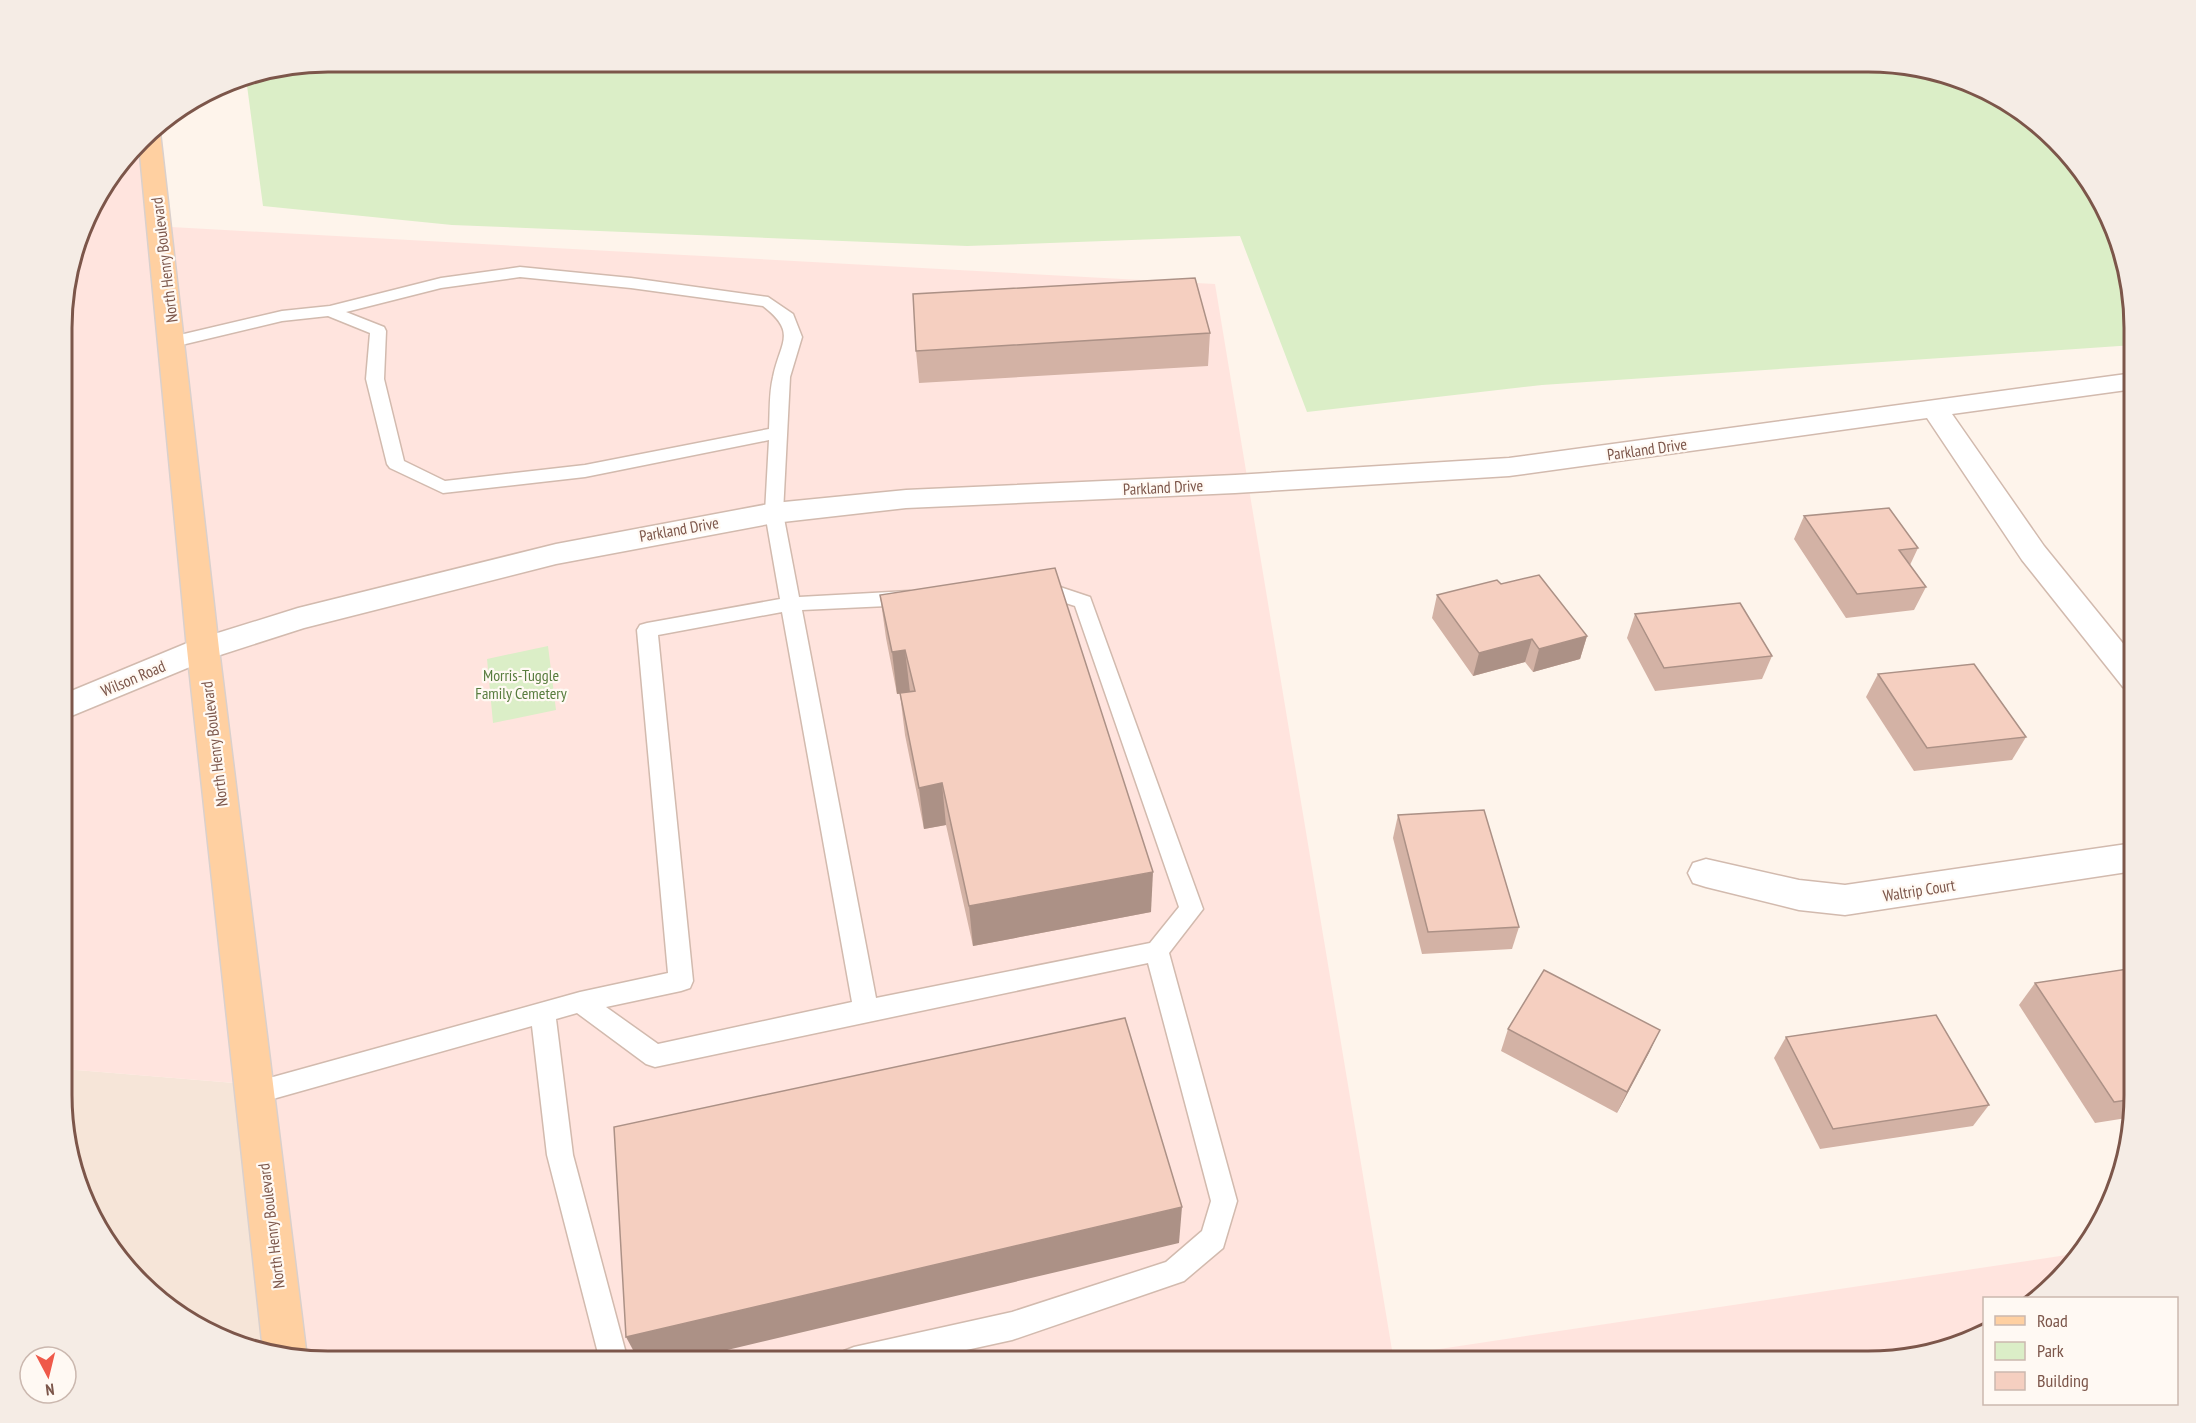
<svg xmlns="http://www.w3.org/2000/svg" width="2196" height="1423" viewBox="0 0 2196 1423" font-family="'PT Sans Narrow',sans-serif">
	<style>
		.residential { fill: #f6e5d8 }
		.commercial { fill: #ffe4de }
		.green { fill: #dbeec7 }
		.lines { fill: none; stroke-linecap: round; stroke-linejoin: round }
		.lane-casing { stroke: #d2baae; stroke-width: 3 }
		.street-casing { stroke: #d2baae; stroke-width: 3 }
		.primary-casing { stroke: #dad0cc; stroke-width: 3 }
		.lane { fill: #fff; fill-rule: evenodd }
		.street { fill: #fff; fill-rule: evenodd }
		.primary { fill: #ffd0a1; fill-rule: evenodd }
		.wall { fill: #d3b2a5 }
		.shaded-wall { fill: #ac9186 }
		.building { fill: #f5cfc0; stroke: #ac9186; stroke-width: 1.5 }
		.labels { text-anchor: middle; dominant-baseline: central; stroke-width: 4.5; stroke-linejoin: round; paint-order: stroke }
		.street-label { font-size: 16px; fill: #7c564a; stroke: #fff9f3 }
		.park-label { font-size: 16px; fill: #587c3e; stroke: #fff9f3 }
		.rim { fill: none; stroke: #7c564a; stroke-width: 3 }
	</style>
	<rect width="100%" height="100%" fill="#fef4eb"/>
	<polygon class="residential" points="64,1069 271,1086 305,1358 243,1347 180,1316 97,1229 64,1130"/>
	<polygon class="commercial" points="162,122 153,226 1215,284 1393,1356 2080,1253 2030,1298 1984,1298 1984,1331 1885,1361 327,1361 305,1358 271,1086 64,1069 64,293 89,210 152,128"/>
	<g class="green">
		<polygon points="328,62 1869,62 1953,76 2016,107 2099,195 2134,311 2134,345 1542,385 1307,412 1240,236 967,246 452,225 263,206 246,78"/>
		<polygon points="548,646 556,710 493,723 487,659"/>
	</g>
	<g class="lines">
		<defs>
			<path id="lane" d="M520,267L631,278L768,297L793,314L802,337L790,377L783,513L799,597L909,591L916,593L919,598L916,603L909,605L802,610L876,998L1150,943L1179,907L1075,606L1047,597L1029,596L1026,591L1029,586L1048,583L1090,597L1203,909L1169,953L1237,1201L1223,1248L1184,1281L1012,1340L916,1361H840L844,1351L854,1347L1012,1312L1166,1262L1202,1231L1211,1201L1148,963L655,1067L646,1064L577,1013L556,1019L573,1155L628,1361H600L547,1155L532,1026L255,1104L246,1101L242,1093L246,1085L255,1082L580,992L668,973L637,630L640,625L647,623L780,599L765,513L769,440L585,477L443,493L390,468L387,464L366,379L370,333L328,316L282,321L173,347L165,342L167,338L282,311L330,306L441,278ZM520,277L631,288L763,306C798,333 780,342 773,377C769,393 770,412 769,429L585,465L445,481L404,461L384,379L386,331L384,327L346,312L441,288ZM782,612L852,1002L658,1044L606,1007L681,991L690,988L693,981L658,635Z"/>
			<g id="street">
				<polygon points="2134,373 2134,389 1952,414 2044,546 2134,657 2134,691 2123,687 2022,560 1927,418 1509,476 1235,493 906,508 774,523 556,564 304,628 214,657 64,719 64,694 192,641 298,608 556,544 774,503 906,490 1235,475 1509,458"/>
				<polygon points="2134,843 2134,871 1845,915 1799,910 1706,887 1693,883 1688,873 1693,863 1706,859 1799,880 1845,885"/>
			</g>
			<polygon id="primary" points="154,127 160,132 219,649 307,1358 263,1351 187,649 139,144"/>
		</defs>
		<use href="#lane" class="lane-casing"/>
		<use href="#street" class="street-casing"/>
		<use href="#primary" class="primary-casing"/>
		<use href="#lane" class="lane"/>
		<use href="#street" class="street"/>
		<use href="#primary" class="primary"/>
	</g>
	<g class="wall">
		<polygon points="1210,333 1208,366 919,383 916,351"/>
		<polygon points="1804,516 1918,548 1910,565 1926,587 1914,610 1846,618 1794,539"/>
		<polygon points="1501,584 1587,636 1580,659 1533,672 1525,662 1473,676 1432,618 1437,595"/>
		<polygon points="880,595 1151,912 973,946 946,825 924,829 905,735 900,694 897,694 886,638"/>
		<polygon points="1635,614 1772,656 1762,679 1655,691 1627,638"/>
		<polygon points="1878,674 2026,737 2012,760 1914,771 1866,697"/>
		<polygon points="1398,815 1519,927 1512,949 1422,954 1393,838"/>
		<polygon points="2134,968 2134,1112 2133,1117 2095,1123 2019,1005 2035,983"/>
		<polygon points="1508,1029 1650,1051 1617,1113 1501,1051"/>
		<polygon points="1786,1037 1989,1105 1973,1126 1820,1149 1774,1058"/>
	</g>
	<g class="shaded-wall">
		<polygon points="1587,636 1580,659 1533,672 1539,649"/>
		<polygon points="1532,639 1525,662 1473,676 1479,653"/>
		<polygon points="905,650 910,692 897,694 892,652"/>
		<polygon points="942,783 946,825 924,829 919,788"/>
		<polygon points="1153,872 1151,912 973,946 969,906"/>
		<polygon points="1660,1030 1650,1051 1617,1113 1627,1092"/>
		<polygon points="1182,1207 1179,1243 681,1361 639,1361 626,1337"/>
	</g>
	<g class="building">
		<polygon points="1195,278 1210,333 916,351 913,294"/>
		<polygon points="1889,508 1918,548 1899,550 1926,587 1857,594 1804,516"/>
		<polygon points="1055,568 1153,872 969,906 942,783 919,788 900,693 915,691 905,650 892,652 880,595"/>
		<polygon points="1539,575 1587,636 1539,649 1532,639 1479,653 1437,595 1497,580 1501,584"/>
		<polygon points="1740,603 1772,656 1664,668 1635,614"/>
		<polygon points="1974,664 2026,737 1927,748 1878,674"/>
		<polygon points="1484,810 1519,927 1428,932 1398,815"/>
		<polygon points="2134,968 2134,1099 2114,1102 2035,983"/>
		<polygon points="1544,970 1660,1030 1627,1092 1508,1029"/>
		<polygon points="1936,1015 1989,1105 1833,1129 1786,1037"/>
		<polygon points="1125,1018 1182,1207 626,1337 614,1127"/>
	</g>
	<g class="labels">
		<g class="street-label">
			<text transform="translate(164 260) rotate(-97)">North Henry Boulevard</text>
			<text transform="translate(1647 449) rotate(-8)">Parkland Drive</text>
			<text transform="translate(1163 487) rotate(-3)">Parkland Drive</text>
			<text transform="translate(679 529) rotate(-10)">Parkland Drive</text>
			<text transform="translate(133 678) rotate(-23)">Wilson Road</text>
			<text transform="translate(214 744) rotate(-97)">North Henry Boulevard</text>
			<text transform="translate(1919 890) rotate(-9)">Waltrip Court</text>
			<text transform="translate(271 1226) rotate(-97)">North Henry Boulevard</text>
		</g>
		<g class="park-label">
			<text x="521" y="675">Morris-Tuggle<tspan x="521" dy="18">Family Cemetery</tspan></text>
		</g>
	</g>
	<path d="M0 0H2196V1423H0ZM328 72H1868A256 256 0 0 1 2124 328V1095A256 256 0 0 1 1868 1351H328A256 256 0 0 1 72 1095V328A256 256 0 0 1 328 72Z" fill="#f5ece5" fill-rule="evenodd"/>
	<path class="rim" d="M328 72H1868A256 256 0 0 1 2124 328V1095A256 256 0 0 1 1868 1351H328A256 256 0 0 1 72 1095V328A256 256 0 0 1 328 72Z"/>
	<rect x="1983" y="1297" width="195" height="108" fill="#fff9f3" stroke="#cbb8af" stroke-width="1.5"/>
	<rect x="1995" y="1316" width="30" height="9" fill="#ffd0a1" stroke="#cbb8af" stroke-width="1.5"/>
	<text x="2037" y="1327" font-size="18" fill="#7c564a">Road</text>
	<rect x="1995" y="1342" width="30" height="18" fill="#dbeec7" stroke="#cbb8af" stroke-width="1.5"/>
	<text x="2037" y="1357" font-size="18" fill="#7c564a">Park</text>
	<rect x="1995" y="1372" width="30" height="18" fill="#f5cfc0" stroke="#cbb8af" stroke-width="1.5"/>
	<text x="2037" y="1387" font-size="18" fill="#7c564a">Building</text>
	<g transform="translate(48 1375) rotate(173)"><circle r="28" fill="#fff9f3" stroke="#cbb8af" stroke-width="1.5"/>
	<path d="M0-4.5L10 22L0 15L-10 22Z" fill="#ef5949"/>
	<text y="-9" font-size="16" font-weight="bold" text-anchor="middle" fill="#7c564a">N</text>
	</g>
</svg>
